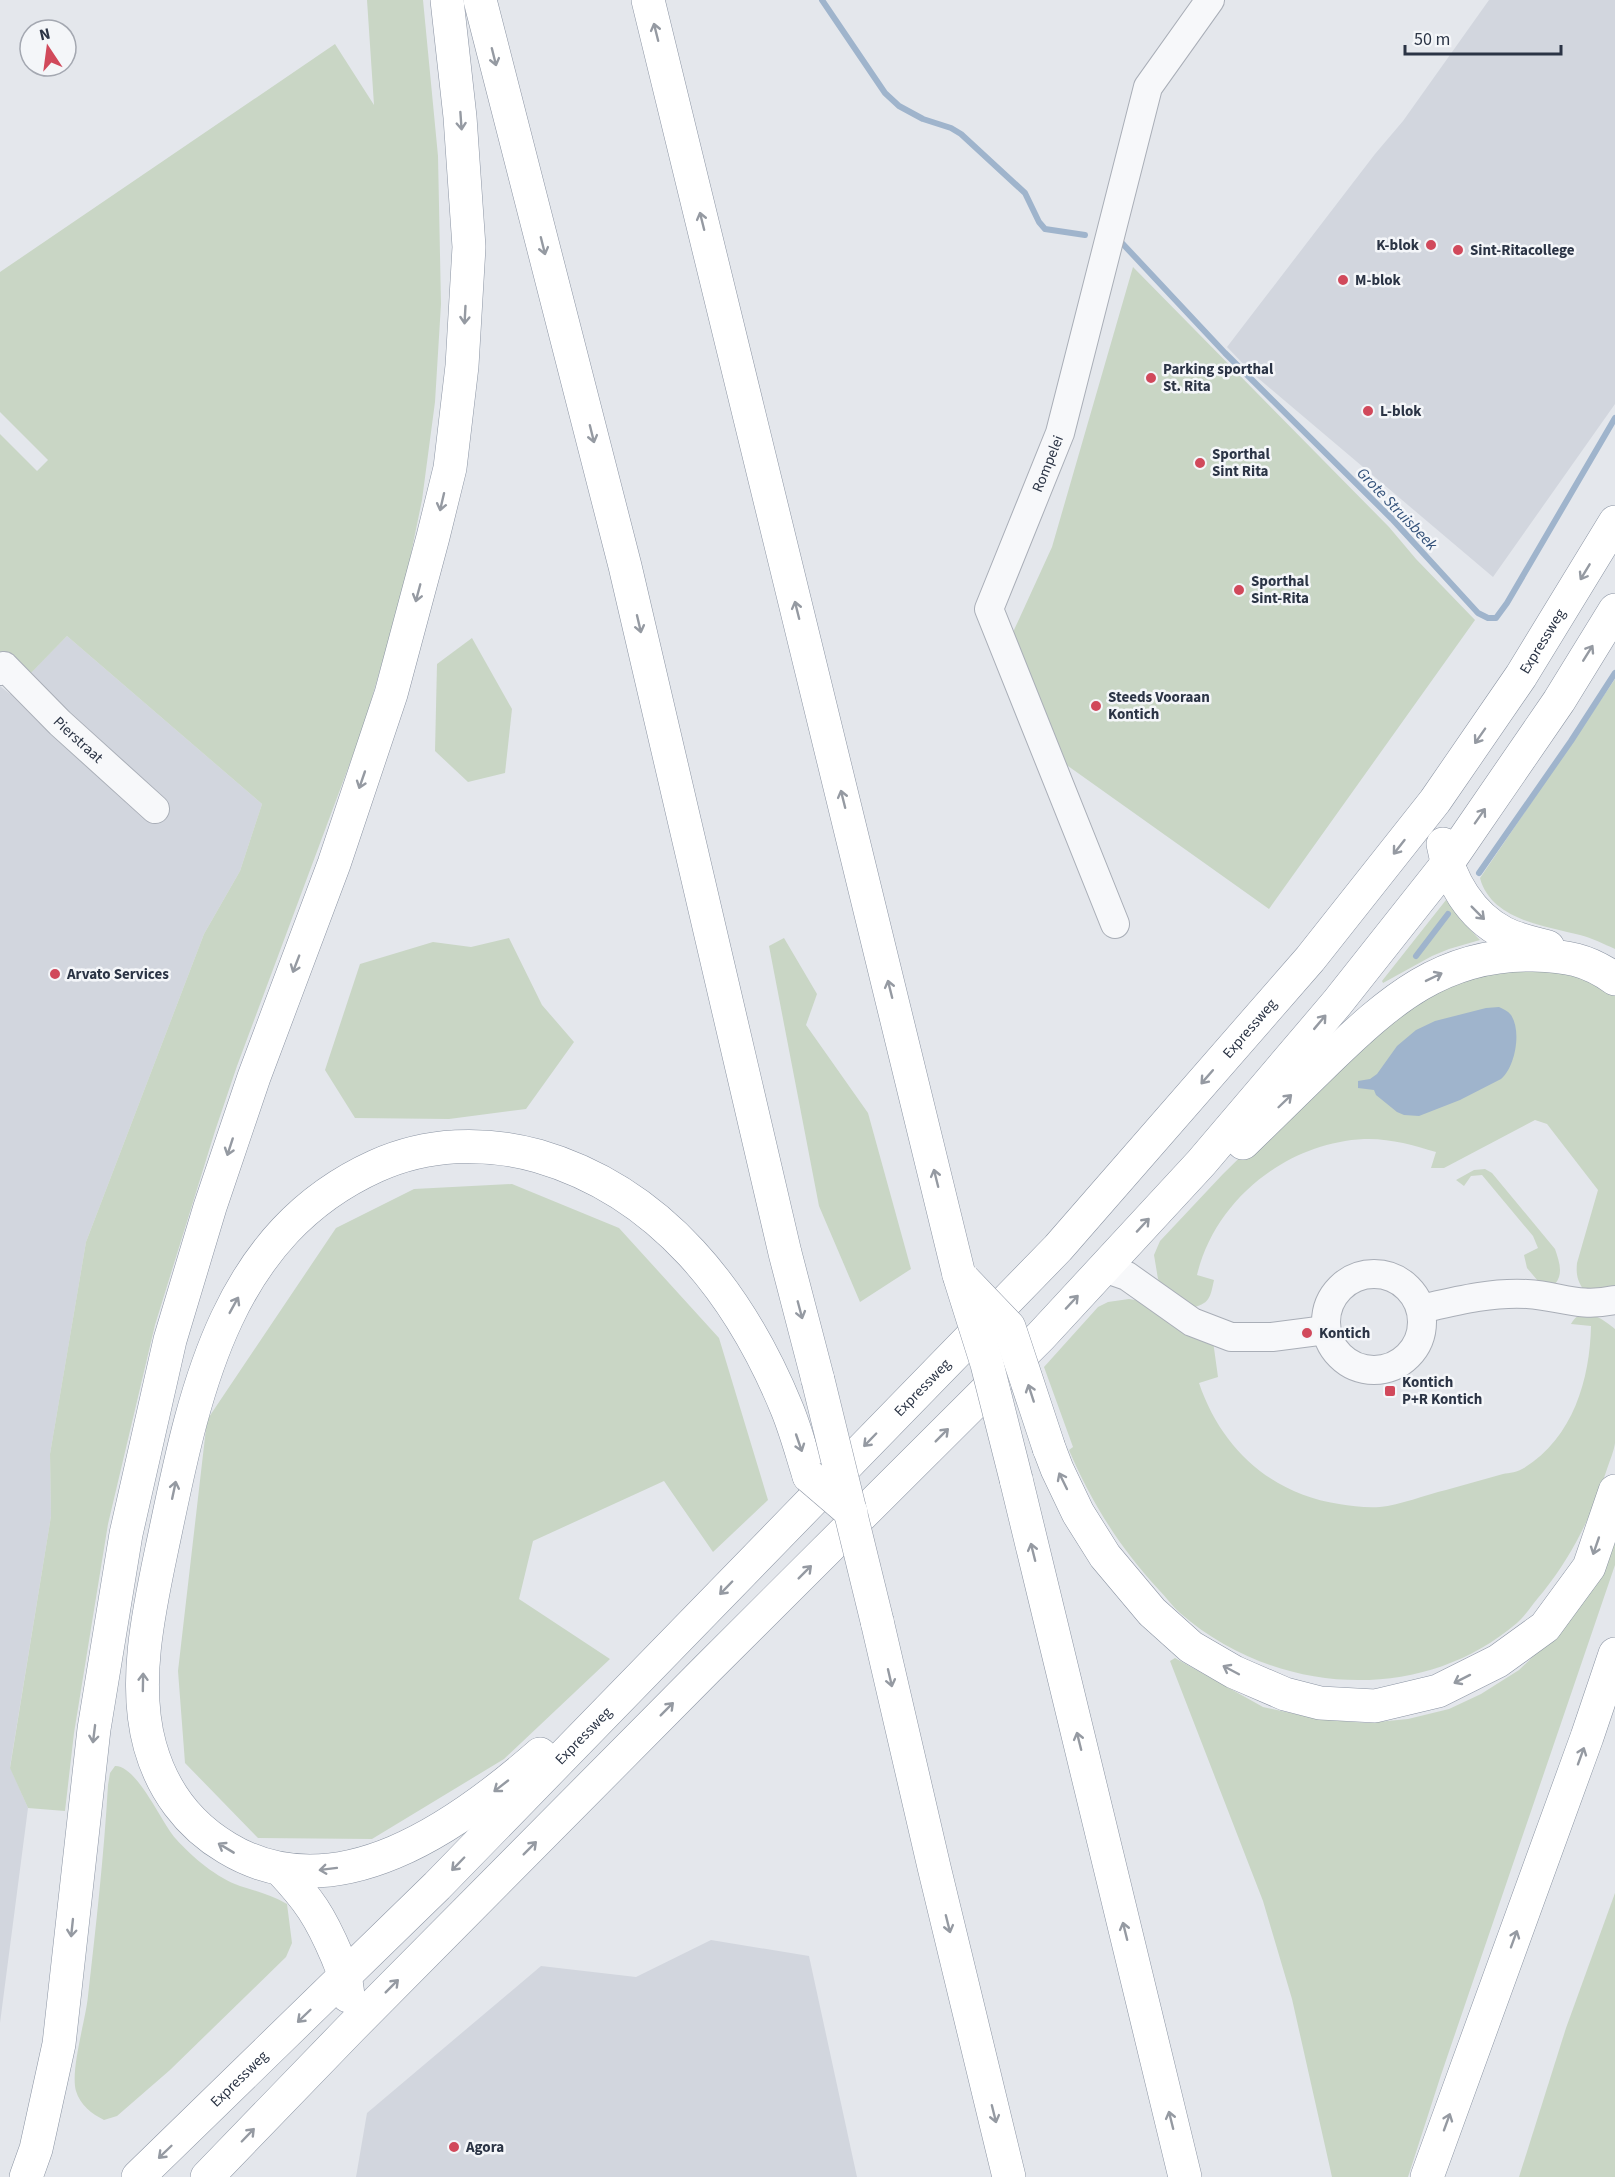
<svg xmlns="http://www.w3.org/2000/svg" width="1615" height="2177" viewBox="0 0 1615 2177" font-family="'Source Sans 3',sans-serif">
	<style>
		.built { fill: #d2d6de }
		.green { fill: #c9d6c5 }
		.water { fill: #9fb4cc }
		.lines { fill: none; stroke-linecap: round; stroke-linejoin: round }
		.stream { stroke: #9fb4cc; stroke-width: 6 }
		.minor-casing { stroke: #a9aeb7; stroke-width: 30 }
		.highway-casing { stroke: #8b94a3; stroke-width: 34 }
		.minor { stroke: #f7f8fa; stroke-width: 28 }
		.highway { stroke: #fff; stroke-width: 33 }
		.highway-bridge-casing { stroke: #8b94a3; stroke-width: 34; stroke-linecap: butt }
		.highway-bridge { stroke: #fff; stroke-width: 33 }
		.oneway { stroke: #959aa2 }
		.poi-dot { fill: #d1495b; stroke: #f4f6f9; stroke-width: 2 }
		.labels { text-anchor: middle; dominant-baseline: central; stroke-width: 5; stroke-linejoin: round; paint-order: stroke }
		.poi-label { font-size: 15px; font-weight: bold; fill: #2b3445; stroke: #f4f6f9; text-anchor: start }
		.street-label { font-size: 15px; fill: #2b3445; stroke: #f4f6f9 }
		.water-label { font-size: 16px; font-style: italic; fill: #34527a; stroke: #f4f6f9 }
	</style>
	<rect width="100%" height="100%" fill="#e4e7ec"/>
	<g class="built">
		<polygon points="1489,0 1615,0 1615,404 1493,577 1252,373 1227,347 1375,154 1403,121"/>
		<polygon points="67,636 262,804 240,871 204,934 86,1242 50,1454 51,1516 10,1767 28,1808 0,2023 0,686 10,694"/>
		<polygon points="711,1940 809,1956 857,2177 356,2177 367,2113 541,1966 636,1977"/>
	</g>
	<g class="green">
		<polygon points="367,0 423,0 438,156 441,304 435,402 422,500 404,588 363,728 237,1066 215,1131 155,1325 108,1524 74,1733 65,1811 28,1808 10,1768 51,1516 50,1454 86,1242 204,934 240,871 262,804 67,636 29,675 0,654 0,434 37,471 48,460 0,412 0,272 335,44 374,105"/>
		<polygon points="1133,267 1389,527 1416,559 1475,620 1269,909 1061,761 1012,650 1014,630 1052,547"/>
		<polygon points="472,638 512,709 505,773 468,782 435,751 437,664"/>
		<path d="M1615,679V949C1604,944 1592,938 1580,935C1546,926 1491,920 1480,878Z"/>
		<polygon points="1446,900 1462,921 1480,940 1449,949 1432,956 1383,983 1382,981"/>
		<polygon points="509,938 542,1005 574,1042 526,1109 449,1119 355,1118 325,1070 360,964 433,942 471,947"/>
		<polygon points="784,938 817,994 806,1025 868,1113 911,1269 860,1302 819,1206 769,946"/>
		<path d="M1563,968L1615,995V1290L1583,1289C1577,1280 1576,1273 1577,1263L1598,1190L1547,1124L1535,1120L1444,1168H1431L1436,1152C1413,1145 1389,1138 1364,1139C1286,1143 1215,1200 1197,1275L1214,1280C1210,1298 1210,1304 1190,1308L1165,1290L1158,1279L1154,1255L1160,1241L1223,1174L1352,1047L1458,975Z"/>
		<path d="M1485,1169L1492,1173L1555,1249C1559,1261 1564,1274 1555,1284L1538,1281L1527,1268L1524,1255L1538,1248L1533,1236L1482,1175L1471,1176L1464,1186L1456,1180L1474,1170Z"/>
		<polygon points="512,1184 619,1228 719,1338 768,1500 713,1552 664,1481 533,1541 519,1599 610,1659 504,1759 372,1839 258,1838 185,1763 178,1671 207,1420 336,1228 414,1189"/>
		<path d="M1129,1299L1141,1301L1213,1341L1218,1377L1199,1383C1221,1448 1271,1494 1339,1504C1352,1506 1366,1508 1380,1507C1400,1505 1425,1495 1446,1490C1465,1485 1484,1479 1503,1474C1509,1473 1518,1472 1524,1468C1573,1438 1590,1379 1591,1326L1571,1324C1582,1303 1603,1319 1615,1329C1615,1355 1615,1381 1615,1406C1615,1418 1615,1431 1615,1443C1614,1451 1610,1460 1607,1469C1593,1513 1572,1556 1543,1592C1534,1602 1526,1615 1517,1623C1420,1706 1274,1695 1180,1613C1172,1606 1166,1597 1159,1590C1120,1548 1091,1502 1069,1450L1073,1447L1044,1367L1098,1307L1108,1302Z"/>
		<polygon points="1615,1536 1615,1565 1441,2075 1408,2177 1332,2177 1292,1999 1263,1901 1170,1661 1175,1658 1263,1707 1318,1719 1367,1723 1408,1719 1449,1709 1481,1694 1519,1670 1547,1643"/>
		<path d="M115,1766C137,1765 162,1824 176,1839C192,1857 217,1878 240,1886C256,1891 271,1895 287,1904L292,1943L286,1957L170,2070L117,2116L104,2120C92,2114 80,2105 76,2091C70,2070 86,2019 88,1996C96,1926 104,1855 108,1785L110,1773Z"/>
		<polygon points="1615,1893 1615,2177 1519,2177 1566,2028"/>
	</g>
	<path class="water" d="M1499,1007C1503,1009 1508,1011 1511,1015C1522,1031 1515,1068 1501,1079L1460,1100L1419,1116L1404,1115L1397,1112L1376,1095L1374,1090L1358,1088V1081L1370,1079L1377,1074L1397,1046L1416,1030L1435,1021L1486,1008Z"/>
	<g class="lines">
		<g class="stream">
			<polyline points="822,0 885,93 899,106 923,119 951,128 961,134 1025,193 1039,222 1045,229 1085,235"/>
			<polyline points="1121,242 1225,353 1392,519 1478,613 1488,618 1496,618 1507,603 1615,418"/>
			<polyline points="1479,873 1571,741 1615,673"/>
			<polyline points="1416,956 1448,914"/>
		</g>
		<defs>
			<g id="minor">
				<path id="s1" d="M0,671L4,666L60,723L155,809"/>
				<path id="s2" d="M1115,924L989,609L1060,433L1148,87L1210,0"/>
				<polyline points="1104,1268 1127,1276 1192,1322 1231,1337 1272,1337 1326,1330"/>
				<circle cx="1374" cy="1322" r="48"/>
				<path d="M1421,1309C1456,1301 1491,1292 1527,1294C1561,1296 1578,1308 1615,1300"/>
			</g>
			<g id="highway">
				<polyline points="480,0 625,566 785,1253 818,1380"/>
				<polyline points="648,0 959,1275"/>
				<path d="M1443,844C1449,880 1471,916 1504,933C1518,940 1533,943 1548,947"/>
				<path d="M1243,1143C1272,1115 1300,1087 1328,1060C1389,1001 1443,953 1533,955C1566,956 1587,959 1615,979"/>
				<polyline points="1049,1448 1057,1469 1078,1513 1105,1556 1152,1612 1191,1647 1234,1672 1285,1694 1320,1703 1375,1706 1438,1691 1498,1661 1545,1627 1589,1567 1615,1491"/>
				<polyline points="1016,1479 1185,2177"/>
				<polyline points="877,1621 934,1867 1009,2177"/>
				<path d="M540,1754C459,1825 336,1914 227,1848C188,1825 162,1789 150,1746C131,1678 152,1597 166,1529C196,1385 228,1233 376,1166C427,1143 484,1141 538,1156C662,1192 740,1294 787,1409C796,1431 802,1454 809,1476"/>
				<path d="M280,1869C309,1900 320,1916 337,1956C344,1974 346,1976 348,1996"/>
				<polyline points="26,2177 36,2149 59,2044 94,1729 126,1534 170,1340 210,1207 254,1077 334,864 391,694 433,537 450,468 462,366 469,247 460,117 447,0"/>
				<path id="s3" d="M138,2177L437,1886L1058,1248L1310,959L1435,801L1521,676L1615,522"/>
				<polyline points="207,2177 351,2028 706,1670 1041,1336 1201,1163 1337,1003 1447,864 1559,701 1615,610"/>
				<polyline points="1427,2177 1587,1737 1615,1654"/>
			</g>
		</defs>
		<use href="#minor" class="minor-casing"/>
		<use href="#highway" class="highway-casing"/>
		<use href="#minor" class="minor"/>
		<use href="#highway" class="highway"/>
		<defs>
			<g id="highway-bridge">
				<polyline points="959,1275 987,1364 1016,1479"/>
				<polyline points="964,1280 1009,1327 1049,1448"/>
				<polyline points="818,1380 877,1621"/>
				<polyline points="809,1476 851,1512"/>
			</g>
		</defs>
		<use href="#highway-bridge" class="highway-bridge-casing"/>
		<use href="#highway-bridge" class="highway-bridge"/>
	</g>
	<defs><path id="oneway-shaft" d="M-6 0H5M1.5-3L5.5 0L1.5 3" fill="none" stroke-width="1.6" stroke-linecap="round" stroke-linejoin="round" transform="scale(1.5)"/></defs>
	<g class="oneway">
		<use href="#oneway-shaft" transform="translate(656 32) rotate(-104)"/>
		<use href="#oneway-shaft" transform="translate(494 57) rotate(76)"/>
		<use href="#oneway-shaft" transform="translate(461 121) rotate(86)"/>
		<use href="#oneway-shaft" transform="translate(702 221) rotate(-104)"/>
		<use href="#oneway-shaft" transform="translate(543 246) rotate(76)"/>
		<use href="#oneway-shaft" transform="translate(465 315) rotate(93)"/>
		<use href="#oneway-shaft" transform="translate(592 434) rotate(76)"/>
		<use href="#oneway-shaft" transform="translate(442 502) rotate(103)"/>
		<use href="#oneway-shaft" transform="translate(1585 572) rotate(121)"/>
		<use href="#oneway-shaft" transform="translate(418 593) rotate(105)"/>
		<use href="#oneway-shaft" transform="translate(797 610) rotate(-104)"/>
		<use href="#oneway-shaft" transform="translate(639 624) rotate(77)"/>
		<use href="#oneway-shaft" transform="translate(1588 653) rotate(-58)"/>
		<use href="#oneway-shaft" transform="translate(1480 736) rotate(125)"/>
		<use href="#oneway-shaft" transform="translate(362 780) rotate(109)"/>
		<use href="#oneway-shaft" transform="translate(843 799) rotate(-104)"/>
		<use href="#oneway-shaft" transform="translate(1480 816) rotate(-55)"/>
		<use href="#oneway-shaft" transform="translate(1399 847) rotate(128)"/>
		<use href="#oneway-shaft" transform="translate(1478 913) rotate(45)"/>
		<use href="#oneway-shaft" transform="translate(296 964) rotate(111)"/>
		<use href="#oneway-shaft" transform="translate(1434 977) rotate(-26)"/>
		<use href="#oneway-shaft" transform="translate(890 989) rotate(-104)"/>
		<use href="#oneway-shaft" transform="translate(1320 1022) rotate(-50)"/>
		<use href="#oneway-shaft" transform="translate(1207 1077) rotate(131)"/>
		<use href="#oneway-shaft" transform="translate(1285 1101) rotate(-44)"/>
		<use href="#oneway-shaft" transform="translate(230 1147) rotate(108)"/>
		<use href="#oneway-shaft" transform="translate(936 1178) rotate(-104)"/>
		<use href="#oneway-shaft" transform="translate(1143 1225) rotate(-47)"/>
		<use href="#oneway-shaft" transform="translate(1072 1302) rotate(-47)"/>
		<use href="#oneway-shaft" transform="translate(234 1305) rotate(-61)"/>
		<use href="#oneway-shaft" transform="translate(800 1310) rotate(75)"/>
		<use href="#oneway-shaft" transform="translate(1031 1393) rotate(-108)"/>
		<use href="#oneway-shaft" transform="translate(942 1435) rotate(-45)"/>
		<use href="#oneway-shaft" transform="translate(870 1440) rotate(134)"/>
		<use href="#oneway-shaft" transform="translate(799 1443) rotate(71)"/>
		<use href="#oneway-shaft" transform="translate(1063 1481) rotate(-116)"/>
		<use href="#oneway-shaft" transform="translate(174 1490) rotate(-78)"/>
		<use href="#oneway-shaft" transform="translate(1596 1546) rotate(109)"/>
		<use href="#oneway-shaft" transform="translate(1033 1552) rotate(-104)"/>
		<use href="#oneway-shaft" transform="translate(805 1572) rotate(-45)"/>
		<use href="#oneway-shaft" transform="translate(726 1588) rotate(134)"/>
		<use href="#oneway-shaft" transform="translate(1231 1670) rotate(-152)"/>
		<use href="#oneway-shaft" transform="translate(890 1678) rotate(77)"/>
		<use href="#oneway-shaft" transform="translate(1462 1679) rotate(153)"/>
		<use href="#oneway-shaft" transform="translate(143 1682) rotate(-89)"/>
		<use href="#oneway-shaft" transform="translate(667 1709) rotate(-45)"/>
		<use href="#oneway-shaft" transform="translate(94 1734) rotate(97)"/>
		<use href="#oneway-shaft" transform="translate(1079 1741) rotate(-104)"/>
		<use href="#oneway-shaft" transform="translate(1581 1756) rotate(-70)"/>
		<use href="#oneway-shaft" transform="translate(501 1786) rotate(142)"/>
		<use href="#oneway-shaft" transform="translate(226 1848) rotate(-149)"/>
		<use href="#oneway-shaft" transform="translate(530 1848) rotate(-45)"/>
		<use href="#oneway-shaft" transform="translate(458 1864) rotate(134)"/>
		<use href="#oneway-shaft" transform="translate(328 1869) rotate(173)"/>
		<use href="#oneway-shaft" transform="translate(948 1924) rotate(76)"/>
		<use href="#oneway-shaft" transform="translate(72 1928) rotate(96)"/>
		<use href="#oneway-shaft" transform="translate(1125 1931) rotate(-104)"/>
		<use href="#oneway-shaft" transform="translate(1514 1939) rotate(-70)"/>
		<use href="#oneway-shaft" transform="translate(392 1986) rotate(-45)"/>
		<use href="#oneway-shaft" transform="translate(304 2016) rotate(136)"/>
		<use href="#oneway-shaft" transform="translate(994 2114) rotate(76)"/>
		<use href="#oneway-shaft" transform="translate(1171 2120) rotate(-104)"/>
		<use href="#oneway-shaft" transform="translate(1447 2122) rotate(-70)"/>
		<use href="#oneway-shaft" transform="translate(248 2135) rotate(-46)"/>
		<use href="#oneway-shaft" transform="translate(165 2152) rotate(136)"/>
	</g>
	<g class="poi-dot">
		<circle cx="1431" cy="245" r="6"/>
		<circle cx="1458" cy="250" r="6"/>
		<circle cx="1343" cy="280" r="6"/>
		<circle cx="1151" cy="378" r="6"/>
		<circle cx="1368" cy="411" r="6"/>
		<circle cx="1200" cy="463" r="6"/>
		<circle cx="1239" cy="590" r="6"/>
		<circle cx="1096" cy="706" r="6"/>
		<circle cx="55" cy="974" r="6"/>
		<circle cx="1307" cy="1333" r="6"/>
		<rect x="1384" y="1385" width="12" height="12" rx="3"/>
		<circle cx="454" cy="2147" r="6"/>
	</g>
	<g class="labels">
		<g class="poi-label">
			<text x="1419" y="245" text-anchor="end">K-blok</text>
			<text x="1470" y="250">Sint-Ritacollege</text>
			<text x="1355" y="280">M-blok</text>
			<text x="1163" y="369">Parking sporthal<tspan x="1163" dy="17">St. Rita</tspan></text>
			<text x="1380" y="411">L-blok</text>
			<text x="1212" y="454">Sporthal<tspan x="1212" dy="17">Sint Rita</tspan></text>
			<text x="1251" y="581">Sporthal<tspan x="1251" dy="17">Sint-Rita</tspan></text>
			<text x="1108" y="697">Steeds Vooraan<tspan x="1108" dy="17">Kontich</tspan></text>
			<text x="67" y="974">Arvato Services</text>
			<text x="1319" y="1333">Kontich</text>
			<text x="1402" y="1382">Kontich<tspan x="1402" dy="17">P+R Kontich</tspan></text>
			<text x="466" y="2147">Agora</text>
		</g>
		<g class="street-label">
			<text stroke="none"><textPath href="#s2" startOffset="496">Rompelei</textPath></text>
			<text stroke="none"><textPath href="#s3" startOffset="2085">Expressweg</textPath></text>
			<text stroke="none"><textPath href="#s1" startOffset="111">Pierstraat</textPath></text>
			<text stroke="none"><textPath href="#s3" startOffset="1599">Expressweg</textPath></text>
			<text stroke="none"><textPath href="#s3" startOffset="1113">Expressweg</textPath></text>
			<text stroke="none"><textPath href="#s3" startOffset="627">Expressweg</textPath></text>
			<text stroke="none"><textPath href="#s3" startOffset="141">Expressweg</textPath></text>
		</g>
		<g class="water-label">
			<text transform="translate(1397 509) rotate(46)">Grote Struisbeek</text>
		</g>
	</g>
	<g transform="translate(48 48) rotate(347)"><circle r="28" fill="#f4f6f9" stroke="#a4a8b1" stroke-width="1.5"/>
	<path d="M0-4.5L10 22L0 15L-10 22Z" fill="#d1495b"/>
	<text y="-9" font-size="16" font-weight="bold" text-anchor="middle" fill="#2b3445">N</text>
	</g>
	<path d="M1405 45v9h156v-9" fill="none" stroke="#2b3445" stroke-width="3"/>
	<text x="1414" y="45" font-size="18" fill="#2b3445" stroke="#f4f6f9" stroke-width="4.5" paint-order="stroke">50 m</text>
</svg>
